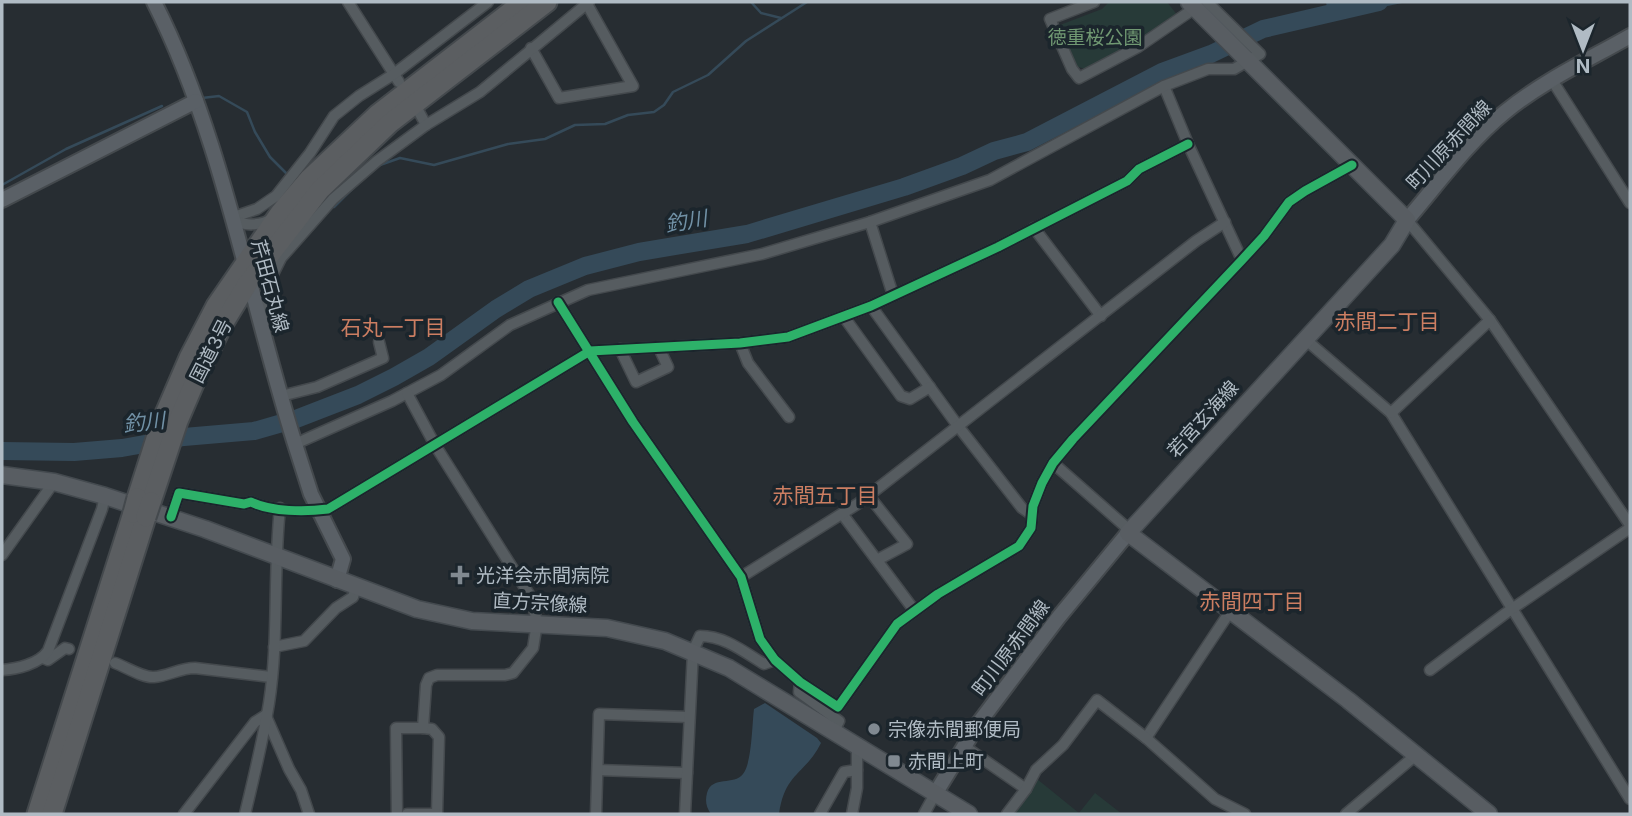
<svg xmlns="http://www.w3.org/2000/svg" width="1632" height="816" viewBox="0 0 1632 816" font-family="Inter,'Noto Sans JP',sans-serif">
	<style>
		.green { fill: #273a38 }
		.water { fill: #354a59 }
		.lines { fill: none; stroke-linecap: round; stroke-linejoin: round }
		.stream { stroke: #354a59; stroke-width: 2.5 }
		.river { stroke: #354a59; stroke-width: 18 }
		.street-casing { stroke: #44494d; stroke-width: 13 }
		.secondary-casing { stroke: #44494d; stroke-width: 18 }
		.primary-casing { stroke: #444a4f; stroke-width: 19 }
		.highway-casing { stroke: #44494d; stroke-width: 23 }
		.street { stroke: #565c60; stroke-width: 10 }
		.secondary { stroke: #5a6066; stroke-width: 14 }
		.primary { stroke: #585d62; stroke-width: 16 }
		.highway { stroke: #5b5e61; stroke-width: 19 }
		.highway-bridge-casing { stroke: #44494d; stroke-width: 23; stroke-linecap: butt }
		.highway-bridge { stroke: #5b5e61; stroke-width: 19 }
		.cycleway-casing { stroke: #1b252c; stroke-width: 13 }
		.cycleway { stroke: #2db169; stroke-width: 9 }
		.poi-dot { fill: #808991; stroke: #1b252c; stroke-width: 2.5 }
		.labels { text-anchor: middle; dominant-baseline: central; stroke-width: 7; stroke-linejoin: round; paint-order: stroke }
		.park-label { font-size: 19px; fill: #709872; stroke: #1b252c }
		.street-label { font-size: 19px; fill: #b0bbc4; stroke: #1b252c }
		.poi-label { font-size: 19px; fill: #b0bbc4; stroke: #1b252c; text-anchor: start }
		.water-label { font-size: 21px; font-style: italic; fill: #7191a6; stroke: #1b252c }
		.neighbourhood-label { font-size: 21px; fill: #cc7e62; stroke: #1b252c }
	</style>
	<rect width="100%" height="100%" fill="#272d32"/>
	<g class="green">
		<polygon points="1109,2 1167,2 1178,16 1140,41 1086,69 1074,66 1060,25 1102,9"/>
		<polygon points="1037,779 1079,813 1095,793 1122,814 1015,814"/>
	</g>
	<g class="water">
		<polygon points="1326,2 1407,2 1329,18"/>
		<path d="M765,703L817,738L821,743C805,775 785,772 779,814H711C706,807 705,801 707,793C712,775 734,786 743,774C752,763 752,724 754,709Z"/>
	</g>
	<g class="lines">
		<g class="stream">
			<polyline points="751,2 761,13 781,18"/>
			<polyline points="202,98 219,96 247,112 255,132 270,157 287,174"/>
			<polyline points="380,165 400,158 434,165 508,144 545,139 575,125 605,124 628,115 654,112 664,105 673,92 708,75 746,41 807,2"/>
			<polyline points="2,185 66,149 162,106"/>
			<polyline points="330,207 334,207 354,187"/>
		</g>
		<polyline class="river" points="2,451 74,452 122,448 184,437 254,431 296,419 358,395 394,377 429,357 496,309 529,289 585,266 639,252 747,234 904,187 962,166 994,151 1027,142 1162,72 1211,54 1263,29 1379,2"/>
		<defs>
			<g id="street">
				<polyline points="348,2 399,82"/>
				<polyline points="1094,2 1050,19 1072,69 1079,78 1138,47 1195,8"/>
				<polyline points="531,48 559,98 633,86 587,4"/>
				<polyline points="1552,80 1630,203"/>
				<polyline points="1164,86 1188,144 1242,260"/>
				<polyline points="418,110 426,125"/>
				<polyline points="231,218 257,209 276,196 310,153 334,116 359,96 394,74 488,2"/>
				<path d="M232,218C242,227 262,226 273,218"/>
				<polyline points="1407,220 1490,320 1630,525"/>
				<polyline points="870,222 893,295"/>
				<polyline points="1034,228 1101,316"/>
				<polyline points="558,302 633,422 741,577 760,639 775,660 800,682 838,707 897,624 938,594 1019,546 1031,528 1033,506 1042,483 1053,463 1073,439 1242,260 1264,236 1289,202 1305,191 1352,165"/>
				<polyline points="871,306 958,426 1022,508 1032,515"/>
				<polyline points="844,317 901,396 910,399 930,387"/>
				<polyline points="260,322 266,315 269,282 281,258 333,199 377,161 426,125 480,92 589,2"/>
				<polyline points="1305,339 1391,413 1630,799"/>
				<polyline points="740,343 748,363 789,417"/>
				<polyline points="620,349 636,382 668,367 659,348"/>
				<polyline points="281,396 317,387 383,358 379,342"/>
				<polyline points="1391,413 1490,320"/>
				<polyline points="295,444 392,401 441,375 510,325 588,290 762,254 870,222 990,180 1164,86 1208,69 1234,69 1260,54 1207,2"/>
				<polyline points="1053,463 1126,527 1128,533"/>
				<polyline points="869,496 907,544 877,560"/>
				<polyline points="843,515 914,610"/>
				<path d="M171,517L179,493L244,504L251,502C272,512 305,512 328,509L590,351L740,343L788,337L871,306L998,247L1127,181L1139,169L1188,144"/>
				<polyline points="2,555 54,482"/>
				<polyline points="741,577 859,503 1196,241 1225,222"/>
				<polyline points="274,647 304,641 336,608 353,597 356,587"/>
				<polyline points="43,658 48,660 65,648 69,649"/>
				<path d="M115,663C126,667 143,678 154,677C168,676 180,668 195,668L271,677"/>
				<path d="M2,670C17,669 39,664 48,651L102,509L105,496"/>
				<polyline points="1430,670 1506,613 1630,528"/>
				<polyline points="800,682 799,692 839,721 833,733"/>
				<polyline points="266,716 289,769 301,790 309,814"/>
				<polyline points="423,728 432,729 439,737 437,814"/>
				<polyline points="1146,738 1231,610"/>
				<polyline points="964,746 1026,789"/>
				<polyline points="598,770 687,773"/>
				<polyline points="184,814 255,722 266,715"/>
				<path d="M245,814C254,777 263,740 269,703C279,639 273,572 280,508"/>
				<polyline points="397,814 396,728 423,728 426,685 429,678 437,675 505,675 513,673 533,648 537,623 532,599 435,445 407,393"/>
				<polyline points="407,814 437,814"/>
				<polyline points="596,814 599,714 689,717"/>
				<path d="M685,814L693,651L700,636C725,636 744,652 764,664L775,660"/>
				<polyline points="820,814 844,772 857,770"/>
				<polyline points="852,814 857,788 857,748"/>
				<polyline points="924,814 935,794"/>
				<polyline points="1007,814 1026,789 1036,770 1063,745 1097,700 1146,738 1215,799 1245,814"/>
				<polyline points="1346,814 1416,755"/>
			</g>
			<g id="secondary">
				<path d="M154,2C223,138 249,299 295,444L311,494L343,559L337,580"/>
				<polyline points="2,200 196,101"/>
				<path d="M1407,220C1438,184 1468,142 1505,112C1543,81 1588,60 1630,36"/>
				<polyline points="935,794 978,724 1058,618 1128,533"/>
			</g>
			<g id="primary">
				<polyline points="1189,2 1407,220 1392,245 1128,533 1348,700 1489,814"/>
				<polyline points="2,475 54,482 105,496 205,529 417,609 472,621 607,628 665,641 729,668 969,814"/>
			</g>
			<g id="highway">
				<polyline points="137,498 161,423 189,358 216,306 280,213 309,179 378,114 523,2"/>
				<polyline points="151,502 178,421 199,372 223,324 248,283 320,190 390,123 547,2"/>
				<polyline points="37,814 133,513"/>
				<polyline points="52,814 146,517"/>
			</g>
		</defs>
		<use href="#street" class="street-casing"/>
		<use href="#secondary" class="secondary-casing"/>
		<use href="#primary" class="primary-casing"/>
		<use href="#highway" class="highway-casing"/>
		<use href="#street" class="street"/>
		<use href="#secondary" class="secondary"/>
		<use href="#primary" class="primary"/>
		<use href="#highway" class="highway"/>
		<defs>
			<g id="highway-bridge">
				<polyline points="133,513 137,498"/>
				<polyline points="146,517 151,502"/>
			</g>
		</defs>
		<use href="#highway-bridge" class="highway-bridge-casing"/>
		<use href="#highway-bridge" class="highway-bridge"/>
		<defs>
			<g id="cycleway">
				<polyline points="558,302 633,422 741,577 760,639 775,660 800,682 838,707 897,624 938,594 1019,546 1031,528 1033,506 1042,483 1053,463 1073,439 1242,260 1264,236 1289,202 1305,191 1352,165"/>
				<path d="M171,517L179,493L244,504L251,502C272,512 305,512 328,509L590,351L740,343L788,337L871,306L998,247L1127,181L1139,169L1188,144"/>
			</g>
		</defs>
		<use href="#cycleway" class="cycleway-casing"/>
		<use href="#cycleway" class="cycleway"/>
	</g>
	<g class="poi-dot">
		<path d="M456.5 564.5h7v7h7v7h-7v7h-7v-7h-7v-7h7z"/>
		<circle cx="874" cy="729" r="7"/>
		<rect x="887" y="754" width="14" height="14" rx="3.5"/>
	</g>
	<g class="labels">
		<g class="park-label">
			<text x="1095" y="37">徳重桜公園</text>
		</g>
		<g class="street-label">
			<text transform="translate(1449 145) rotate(-47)">町川原赤間線</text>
			<text transform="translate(270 286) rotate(75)">芹田石丸線</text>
			<text transform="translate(211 351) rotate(-63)">国道3号</text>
			<text transform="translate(1203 419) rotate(-48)">若宮玄海線</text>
			<text transform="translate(540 603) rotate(3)">直方宗像線</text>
			<text transform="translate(1011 648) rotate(-53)">町川原赤間線</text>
		</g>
		<g class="poi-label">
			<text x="476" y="575">光洋会赤間病院</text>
			<text x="888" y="729">宗像赤間郵便局</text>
			<text x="908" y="761">赤間上町</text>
		</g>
		<g class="water-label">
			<text transform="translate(686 221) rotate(-9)">釣川</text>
			<text transform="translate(144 422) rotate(-6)">釣川</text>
		</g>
		<g class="neighbourhood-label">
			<text x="1387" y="321">赤間二丁目</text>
			<text x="393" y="327">石丸一丁目</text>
			<text x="825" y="495">赤間五丁目</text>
			<text x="1252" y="601">赤間四丁目</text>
		</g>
	</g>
	<rect width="1632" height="816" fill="none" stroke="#b0bbc4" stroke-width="7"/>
	<g transform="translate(1583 49) rotate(180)" stroke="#1b252c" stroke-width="5" paint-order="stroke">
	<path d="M0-5L12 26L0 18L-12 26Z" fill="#b0bbc4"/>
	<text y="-10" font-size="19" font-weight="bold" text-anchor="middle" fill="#b0bbc4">N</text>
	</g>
</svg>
